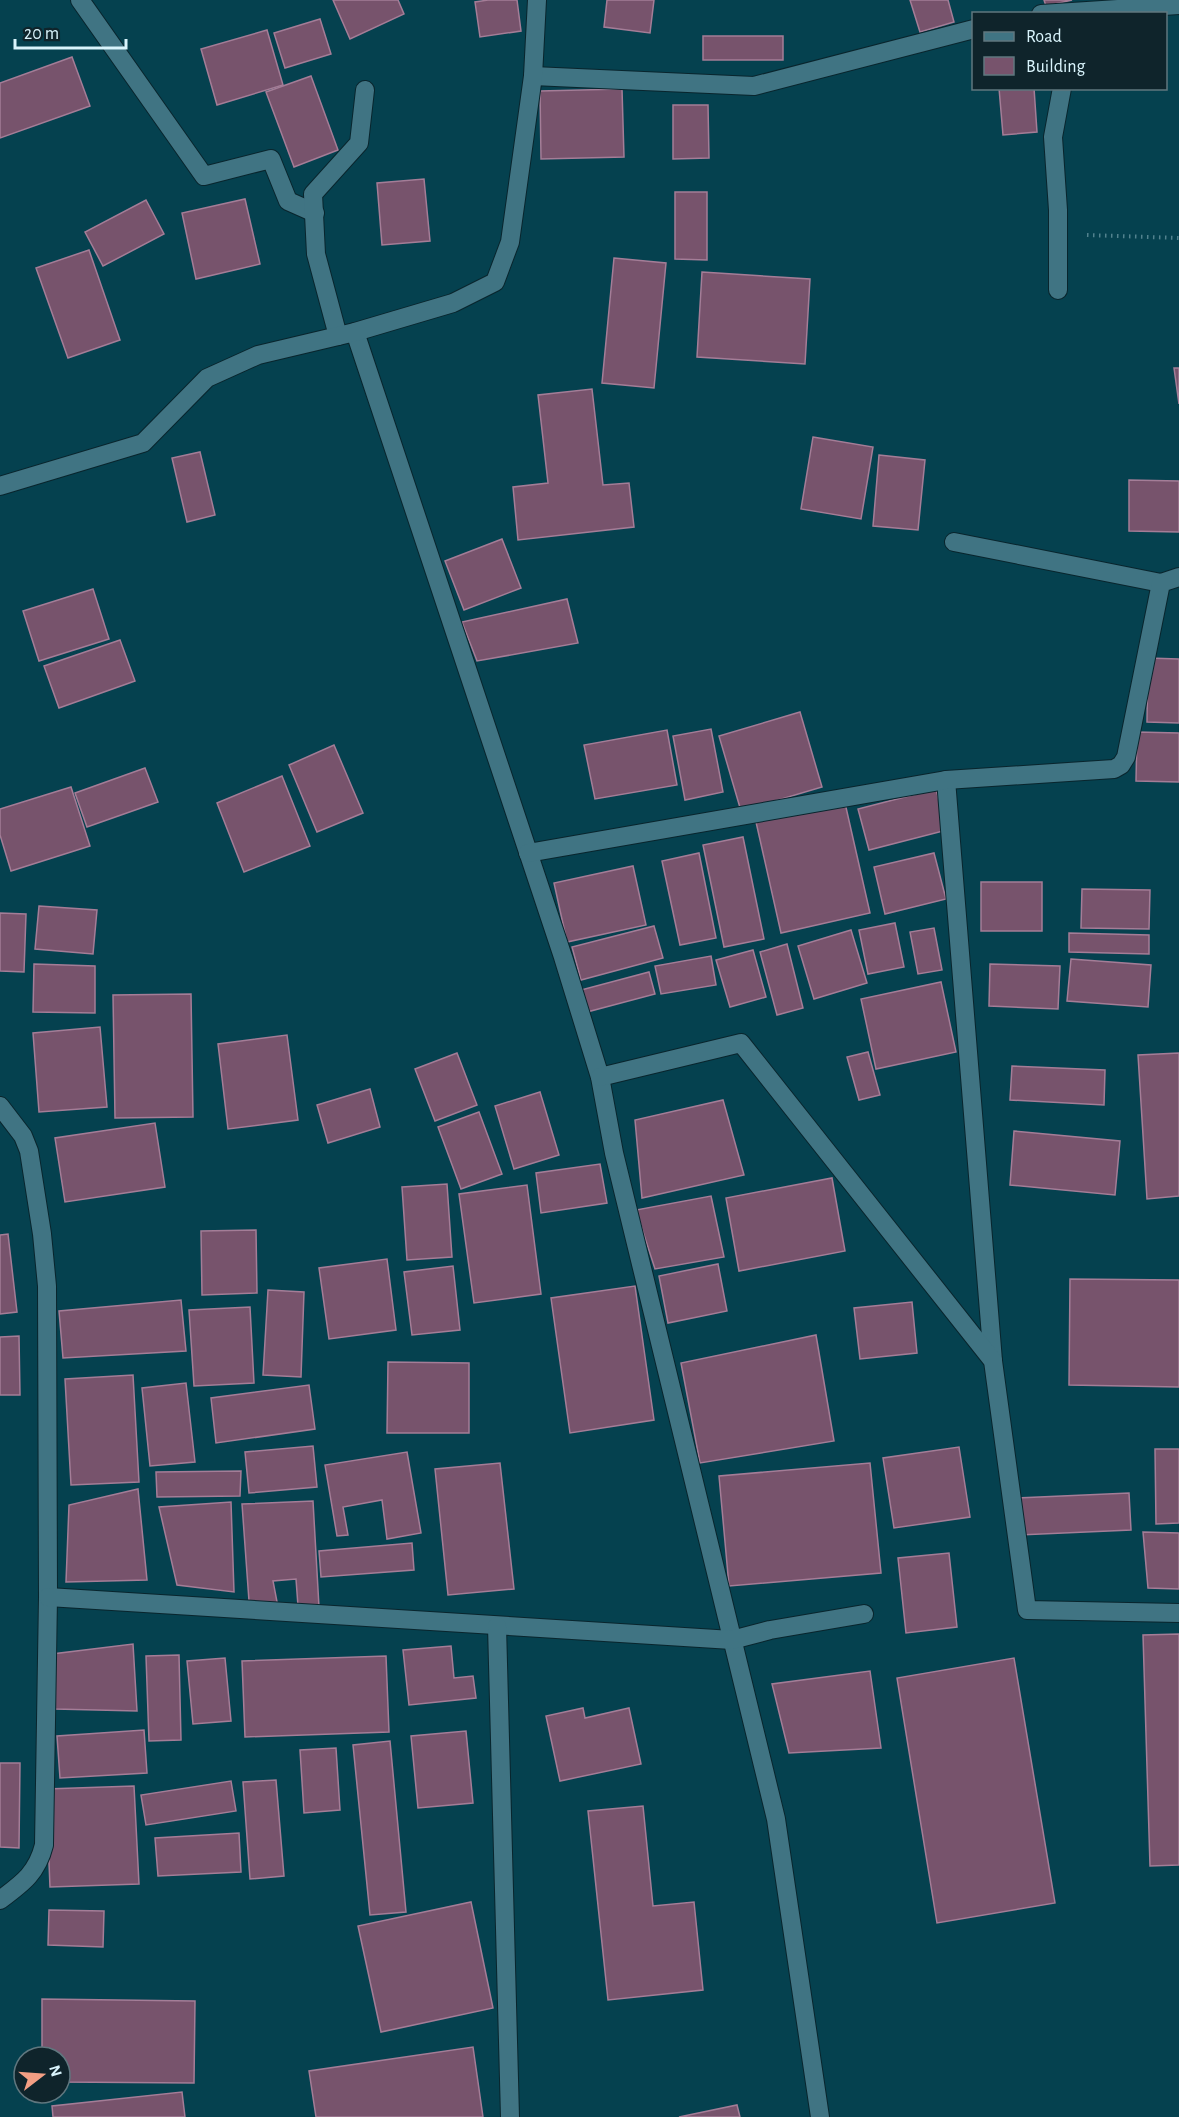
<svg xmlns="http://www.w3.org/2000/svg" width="1179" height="2117" viewBox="0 0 1179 2117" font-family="'Alegreya Sans',sans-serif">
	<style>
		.building { fill: #77536c; stroke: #a47d97; stroke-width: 1.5 }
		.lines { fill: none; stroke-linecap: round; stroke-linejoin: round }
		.minor-casing { stroke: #09252d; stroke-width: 20 }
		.path { stroke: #52828e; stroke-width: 4; stroke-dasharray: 1.5 4.5; stroke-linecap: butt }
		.minor { stroke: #407483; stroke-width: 18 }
	</style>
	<rect width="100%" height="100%" fill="#05414f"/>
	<g class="building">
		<polygon points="333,0 398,0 404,14 350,39"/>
		<polygon points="488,0 517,0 521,31 480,37 475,2"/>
		<polygon points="607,0 654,0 650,33 604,27"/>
		<polygon points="910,0 948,0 954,22 920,32"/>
		<polygon points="1044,0 1072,0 1046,6"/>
		<polygon points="320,19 331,54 285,68 274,33"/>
		<polygon points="267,30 283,85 217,105 201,49"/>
		<rect x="703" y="36" width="80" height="24"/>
		<polygon points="72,57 90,106 0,138 0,83"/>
		<polygon points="311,76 338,150 294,167 266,92"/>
		<polygon points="999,88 1034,88 1037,132 1003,135"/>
		<polygon points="622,89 624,157 541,159 540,91"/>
		<polygon points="673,105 708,105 709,158 673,159"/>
		<polygon points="424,179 430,241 382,245 377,183"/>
		<polygon points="675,192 707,192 707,260 675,259"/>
		<polygon points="245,199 260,264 196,279 182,213"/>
		<polygon points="146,200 164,234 103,266 85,232"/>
		<polygon points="89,250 120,340 68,358 36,268"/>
		<polygon points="614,258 666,263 654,388 602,383"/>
		<polygon points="702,272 810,279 805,364 697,357"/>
		<polygon points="1174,368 1179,368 1179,404"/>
		<polygon points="592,389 603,485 629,483 634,527 518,540 513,487 548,483 538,395"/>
		<polygon points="813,437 873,447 861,519 801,509"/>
		<polygon points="200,452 215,515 187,522 172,458"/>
		<polygon points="879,455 925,460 918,530 873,526"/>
		<polygon points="1129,480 1179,481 1179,532 1129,531"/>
		<polygon points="502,539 521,588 464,610 445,561"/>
		<polygon points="93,589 109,639 39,661 23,611"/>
		<polygon points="567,599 578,643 477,661 462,622"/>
		<polygon points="120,640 135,681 59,708 44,666"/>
		<polygon points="1148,658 1179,659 1179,723 1147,722"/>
		<polygon points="800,712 822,787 741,811 719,736"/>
		<polygon points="711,729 723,792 685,800 673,736"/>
		<polygon points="667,730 677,785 595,799 584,745"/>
		<polygon points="1137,732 1179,733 1179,782 1136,781"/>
		<polygon points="334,745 363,813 317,832 289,765"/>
		<polygon points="145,768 158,802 87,827 75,793"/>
		<polygon points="282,776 310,846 244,872 217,803"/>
		<polygon points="71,787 90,846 11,871 0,835 0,809"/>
		<polygon points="936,789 947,830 869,850 858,809"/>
		<polygon points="845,803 870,913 781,933 756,822"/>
		<polygon points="743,837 764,939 724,947 703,845"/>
		<polygon points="699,853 716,938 680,945 662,861"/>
		<polygon points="934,853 946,899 885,914 874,867"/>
		<polygon points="633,866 646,925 567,942 554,883"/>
		<rect x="981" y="882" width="61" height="49"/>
		<polygon points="1082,889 1150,890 1149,929 1081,928"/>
		<polygon points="39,906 97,910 93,954 35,949"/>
		<polygon points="0,913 26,914 24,972 0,971"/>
		<polygon points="895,923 904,967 868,974 859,930"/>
		<polygon points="654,926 663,958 581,980 572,947"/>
		<polygon points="934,928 942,970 918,974 910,932"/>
		<polygon points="851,930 867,983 814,999 798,946"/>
		<polygon points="1069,933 1149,935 1149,954 1069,952"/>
		<polygon points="787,944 803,1008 777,1015 760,952"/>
		<polygon points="753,950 766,997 730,1007 716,960"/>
		<polygon points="711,956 716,985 661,994 655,966"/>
		<polygon points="1071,959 1151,965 1148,1007 1067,1001"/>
		<polygon points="34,964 95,966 95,1013 33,1012"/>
		<polygon points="990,964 1060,966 1058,1009 989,1006"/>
		<polygon points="649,972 655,994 587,1012 581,990"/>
		<polygon points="941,982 956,1052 876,1069 861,999"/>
		<polygon points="191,994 193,1117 115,1118 113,995"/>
		<polygon points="100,1027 107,1107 39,1112 33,1033"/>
		<polygon points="287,1035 298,1120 228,1129 218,1044"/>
		<polygon points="868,1052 880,1095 859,1100 847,1057"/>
		<polygon points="457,1053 477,1105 435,1121 415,1069"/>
		<polygon points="1179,1053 1179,1196 1147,1199 1138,1055"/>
		<polygon points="1012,1066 1105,1070 1104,1105 1010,1100"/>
		<polygon points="370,1089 380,1127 328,1143 317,1105"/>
		<polygon points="540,1092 559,1155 514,1169 495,1106"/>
		<polygon points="723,1100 744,1175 642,1198 635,1120"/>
		<polygon points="479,1112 502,1174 461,1189 438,1127"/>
		<polygon points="155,1123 165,1187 65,1202 55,1138"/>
		<polygon points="1014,1131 1120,1141 1115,1195 1010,1185"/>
		<polygon points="600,1164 607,1203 541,1213 536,1173"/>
		<polygon points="832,1178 845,1251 739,1271 726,1198"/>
		<polygon points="447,1184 452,1257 407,1260 402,1187"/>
		<polygon points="527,1185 541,1294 474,1303 459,1194"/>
		<polygon points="711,1196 724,1257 655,1269 636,1210"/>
		<polygon points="256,1230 257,1293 202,1295 201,1231"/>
		<polygon points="8,1234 17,1312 0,1314 0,1235"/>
		<polygon points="387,1259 396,1330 329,1339 319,1268"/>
		<polygon points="718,1264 727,1311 668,1323 659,1276"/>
		<polygon points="453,1266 460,1330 412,1335 404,1272"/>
		<polygon points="1070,1279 1179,1280 1179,1387 1069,1385"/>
		<polygon points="635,1286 654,1420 570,1433 551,1298"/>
		<polygon points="268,1290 304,1292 301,1377 263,1375"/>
		<polygon points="181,1300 186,1351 63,1358 59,1311"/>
		<polygon points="912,1302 917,1353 860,1359 854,1308"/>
		<polygon points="250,1307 254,1383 194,1386 189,1310"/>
		<polygon points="816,1335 834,1441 700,1463 681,1363"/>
		<polygon points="19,1336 20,1395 0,1395 0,1337"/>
		<polygon points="388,1362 469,1363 469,1433 387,1433"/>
		<polygon points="133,1375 139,1482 71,1485 65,1379"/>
		<polygon points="186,1383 195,1462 150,1466 142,1388"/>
		<polygon points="309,1385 315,1429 216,1443 211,1398"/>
		<polygon points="313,1446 317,1487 249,1493 245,1452"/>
		<polygon points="959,1447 970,1517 894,1528 883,1458"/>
		<polygon points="1155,1449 1179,1449 1179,1523 1156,1524"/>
		<polygon points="407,1452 421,1533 387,1539 382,1500 343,1507 348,1535 337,1536 325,1465"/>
		<polygon points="500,1463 514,1589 448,1595 435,1469"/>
		<polygon points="870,1463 881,1573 729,1586 719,1476"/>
		<polygon points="241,1471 240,1496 157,1497 156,1472"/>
		<polygon points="138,1489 147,1580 66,1582 69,1505"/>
		<polygon points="1129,1493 1131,1530 1019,1535 1017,1498"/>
		<polygon points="313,1501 319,1607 298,1606 296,1579 273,1581 278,1607 249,1601 242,1504"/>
		<polygon points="231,1502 234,1592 177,1585 159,1507"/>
		<polygon points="1143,1532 1179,1533 1179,1589 1148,1588"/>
		<polygon points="412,1543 414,1570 321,1577 319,1551"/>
		<polygon points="949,1553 957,1627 906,1633 898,1558"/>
		<polygon points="1179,1634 1179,1865 1150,1866 1143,1635"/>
		<polygon points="133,1644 137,1711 55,1709 52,1654"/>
		<polygon points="451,1646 454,1678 473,1676 476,1698 409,1705 403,1650"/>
		<polygon points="179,1655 181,1740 149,1741 146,1656"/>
		<polygon points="386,1656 389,1732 245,1737 242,1661"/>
		<polygon points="225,1658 231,1721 193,1724 187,1661"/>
		<polygon points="1014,1658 1055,1903 937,1923 897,1678"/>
		<polygon points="870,1671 881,1748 789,1753 772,1684"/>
		<polygon points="583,1708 585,1718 629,1708 641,1764 560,1781 546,1716"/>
		<polygon points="144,1730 147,1773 60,1778 57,1736"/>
		<polygon points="466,1731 473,1803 418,1808 411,1736"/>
		<polygon points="390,1741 406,1912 370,1915 353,1745"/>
		<polygon points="336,1748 340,1810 304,1813 300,1750"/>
		<polygon points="0,1763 20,1763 19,1848 0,1847"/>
		<polygon points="276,1780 284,1876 250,1879 243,1782"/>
		<polygon points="231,1781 236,1811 146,1825 141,1795"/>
		<polygon points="134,1786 139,1884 50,1887 46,1789"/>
		<polygon points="643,1806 653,1906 694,1902 703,1990 608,2000 588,1811"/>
		<polygon points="239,1833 241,1872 158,1876 155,1838"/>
		<polygon points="471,1902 493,2008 381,2032 358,1926"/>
		<polygon points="49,1910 104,1911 103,1947 48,1945"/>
		<polygon points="42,1999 195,2001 194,2083 60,2082 60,2057 42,2057"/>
		<polygon points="473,2047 483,2117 316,2117 309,2071"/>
		<polygon points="182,2092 185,2117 53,2117 52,2106"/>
		<polygon points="737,2105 740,2117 679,2117"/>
	</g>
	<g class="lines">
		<defs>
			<g id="minor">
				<polyline points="80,0 204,176 271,159 288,201 315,213"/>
				<polyline points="1041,14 1179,5"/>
				<polyline points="533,76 754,86 974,29"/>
				<polyline points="1058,290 1058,210 1053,137 1062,88"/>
				<polyline points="355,332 563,957 600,1077 614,1153 776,1819 820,2117"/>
				<polyline points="338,336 316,254 313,194 359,143 365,90"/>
				<polyline points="0,486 143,443 207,378 258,355 355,332 453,303 495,282 510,242 533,76 537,0"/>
				<polyline points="954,542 1161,583"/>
				<polyline points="946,780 993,1361"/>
				<polyline points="528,853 946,780 1114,769 1121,765 1126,757 1161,583 1179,577"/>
				<polyline points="600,1077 741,1043 993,1361 1027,1610 1179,1613"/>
				<path d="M0,1106L23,1136L29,1151L42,1234L47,1286L48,1597L44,1845C37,1873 23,1883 0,1900"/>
				<polyline points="48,1597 732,1640 770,1630 864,1614"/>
				<polyline points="497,1626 510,2117"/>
			</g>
		</defs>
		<use href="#minor" class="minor-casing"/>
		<polyline class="path" points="1087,235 1179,238"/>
		<use href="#minor" class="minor"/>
	</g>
	<rect x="972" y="12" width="195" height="78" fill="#0f242b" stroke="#60777f" stroke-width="1.5"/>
	<rect x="984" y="32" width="30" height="9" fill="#407483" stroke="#60777f" stroke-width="1.5"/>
	<text x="1026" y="42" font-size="18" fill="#d9f4fc">Road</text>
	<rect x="984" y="57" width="30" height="18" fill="#77536c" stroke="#60777f" stroke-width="1.5"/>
	<text x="1026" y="72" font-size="18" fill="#d9f4fc">Building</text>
	<g transform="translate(42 2075) rotate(73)"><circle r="28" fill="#0f242b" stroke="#60777f" stroke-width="1.5"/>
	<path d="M0-4.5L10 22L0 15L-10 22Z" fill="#f39f84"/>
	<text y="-9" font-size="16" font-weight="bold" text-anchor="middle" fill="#d9f4fc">N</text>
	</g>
	<path d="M15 39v9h111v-9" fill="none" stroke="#d9f4fc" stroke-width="3"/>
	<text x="24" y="39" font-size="18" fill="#d9f4fc" stroke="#0f242b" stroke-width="4.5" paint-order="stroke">20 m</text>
</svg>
